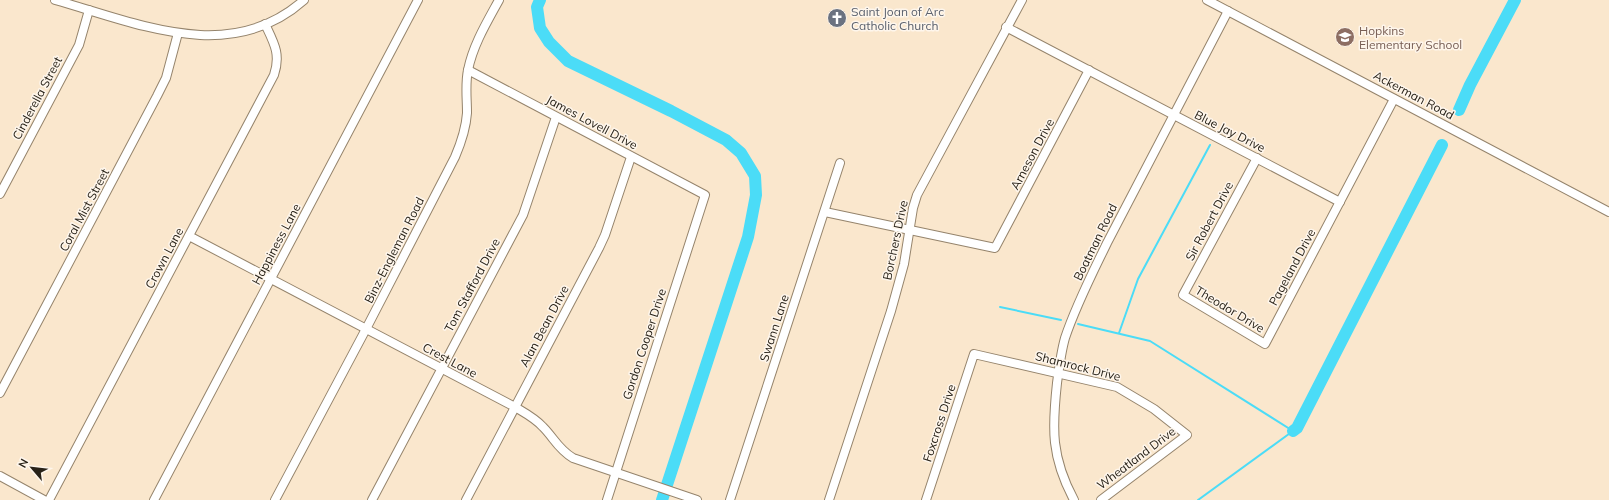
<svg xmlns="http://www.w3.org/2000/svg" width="1609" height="500" viewBox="0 0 1609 500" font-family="Mulish,sans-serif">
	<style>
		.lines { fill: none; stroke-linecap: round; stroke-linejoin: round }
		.stream { stroke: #4bdcf7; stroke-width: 2 }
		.river { stroke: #4bdcf7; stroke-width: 12 }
		.minor-casing { stroke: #95846c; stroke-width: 10 }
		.minor { stroke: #fff; stroke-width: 8 }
		.labels { text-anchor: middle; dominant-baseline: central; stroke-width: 3; stroke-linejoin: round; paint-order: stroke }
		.worship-label { font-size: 12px; fill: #5b616d; stroke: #fef6ec; text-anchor: start }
		.education-label { font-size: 12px; fill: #785e54; stroke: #fef6ec; text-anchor: start }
		.street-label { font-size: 12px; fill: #282218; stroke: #fef6ec }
	</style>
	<rect width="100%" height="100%" fill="#fae7cd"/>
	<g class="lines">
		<g class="stream">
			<polyline points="1000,307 1061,320"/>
			<polyline points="1078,324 1150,341 1293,431 1198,500"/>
			<polyline points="1119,333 1138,279 1210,145"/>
		</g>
		<g class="river">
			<polyline points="540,0 537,7 540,28 549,42 568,61 671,111 726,140 741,153 755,176 756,195 748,237 662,500"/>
			<polyline points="1459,110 1470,85 1515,0"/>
			<polyline points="1293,431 1297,428 1442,145"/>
		</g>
		<defs>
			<g id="minor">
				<path d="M55,0C137,23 230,66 304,0"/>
				<polyline points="1207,0 1609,212"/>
				<polyline points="1006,27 1340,202"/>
				<polyline points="468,70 705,195 607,500"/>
				<polyline points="1257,158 1183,295 1265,344 1394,99"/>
				<polyline points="0,194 79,45 89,10"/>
				<polyline points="825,212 995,248 1089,70"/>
				<path d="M189,236L515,407C525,413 535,418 543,427C554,438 558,449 573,458L697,500"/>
				<polyline points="0,393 157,96 166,78 178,33"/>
				<polyline points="0,476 44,500"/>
				<path d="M49,500L274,75C281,54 274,43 265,24"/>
				<polyline points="154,500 418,0"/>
				<path d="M275,500L366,329L455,157C461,143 466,128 467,113C467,98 465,84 468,70C473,45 487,22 499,0"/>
				<polyline points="372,500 523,215 556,117"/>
				<polyline points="466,500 599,248 605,235 631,157"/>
				<polyline points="730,500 840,163"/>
				<polyline points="829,500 891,311 904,264 913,208 917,195 1022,0"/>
				<polyline points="926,500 974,354 1117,387 1154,409 1187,435 1101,500"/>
				<path d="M1074,500C1051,457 1052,429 1057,383C1059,368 1061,352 1065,338C1076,305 1092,274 1107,243L1228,11"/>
			</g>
		</defs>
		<use href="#minor" class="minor-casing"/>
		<use href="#minor" class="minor"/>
	</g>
	<defs>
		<symbol id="church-disc" viewBox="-11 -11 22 22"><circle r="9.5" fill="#6b7280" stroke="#fef6ec"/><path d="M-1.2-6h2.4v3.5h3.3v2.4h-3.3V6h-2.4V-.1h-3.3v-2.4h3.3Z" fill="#fff"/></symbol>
		<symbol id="school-disc" viewBox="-11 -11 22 22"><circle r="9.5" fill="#8d6e63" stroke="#fef6ec"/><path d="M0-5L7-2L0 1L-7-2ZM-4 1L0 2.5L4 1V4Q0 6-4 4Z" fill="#fff"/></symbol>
	</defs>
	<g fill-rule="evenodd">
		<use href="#church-disc" x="826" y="7" width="22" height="22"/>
		<use href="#school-disc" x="1334" y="26" width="22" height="22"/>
	</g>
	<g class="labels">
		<g class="worship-label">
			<text x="851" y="11">Saint Joan of Arc<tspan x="851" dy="14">Catholic Church</tspan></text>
		</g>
		<g class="education-label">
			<text x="1359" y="30">Hopkins<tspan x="1359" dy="14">Elementary School</tspan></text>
		</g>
		<g class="street-label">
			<text transform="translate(1414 95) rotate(28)">Ackerman Road</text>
			<text transform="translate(37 98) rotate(-62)">Cinderella Street</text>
			<text transform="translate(592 122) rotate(28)">James Lovell Drive</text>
			<text transform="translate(1230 131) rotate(27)">Blue Jay Drive</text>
			<text transform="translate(1032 154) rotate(-62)">Arneson Drive</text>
			<text transform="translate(84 210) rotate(-62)">Coral Mist Street</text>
			<text transform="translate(1209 221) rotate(-62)">Sir Robert Drive</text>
			<text transform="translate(895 240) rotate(-78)">Borchers Drive</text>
			<text transform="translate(1095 242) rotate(-64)">Boatman Road</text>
			<text transform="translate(276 244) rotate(-62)">Happiness Lane</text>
			<text transform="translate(394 250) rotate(-63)">Binz-Engleman Road</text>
			<text transform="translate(164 258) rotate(-62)">Crown Lane</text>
			<text transform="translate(1292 267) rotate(-62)">Pageland Drive</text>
			<text transform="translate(472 285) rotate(-62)">Tom Stafford Drive</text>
			<text transform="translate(1230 309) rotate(31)">Theodor Drive</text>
			<text transform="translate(544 326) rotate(-62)">Alan Bean Drive</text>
			<text transform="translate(774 328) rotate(-72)">Swann Lane</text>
			<text transform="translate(644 344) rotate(-72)">Gordon Cooper Drive</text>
			<text transform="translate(450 360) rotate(28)">Crest Lane</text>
			<text transform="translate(1078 366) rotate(14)">Shamrock Drive</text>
			<text transform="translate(939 423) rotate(-72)">Foxcross Drive</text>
			<text transform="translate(1136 458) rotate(-37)">Wheatland Drive</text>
		</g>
	</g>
	<g transform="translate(32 468) rotate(298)" stroke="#fef6ec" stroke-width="3" paint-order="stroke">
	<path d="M0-3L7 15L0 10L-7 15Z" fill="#282218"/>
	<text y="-6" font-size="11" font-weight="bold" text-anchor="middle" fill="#282218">N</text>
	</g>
</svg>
